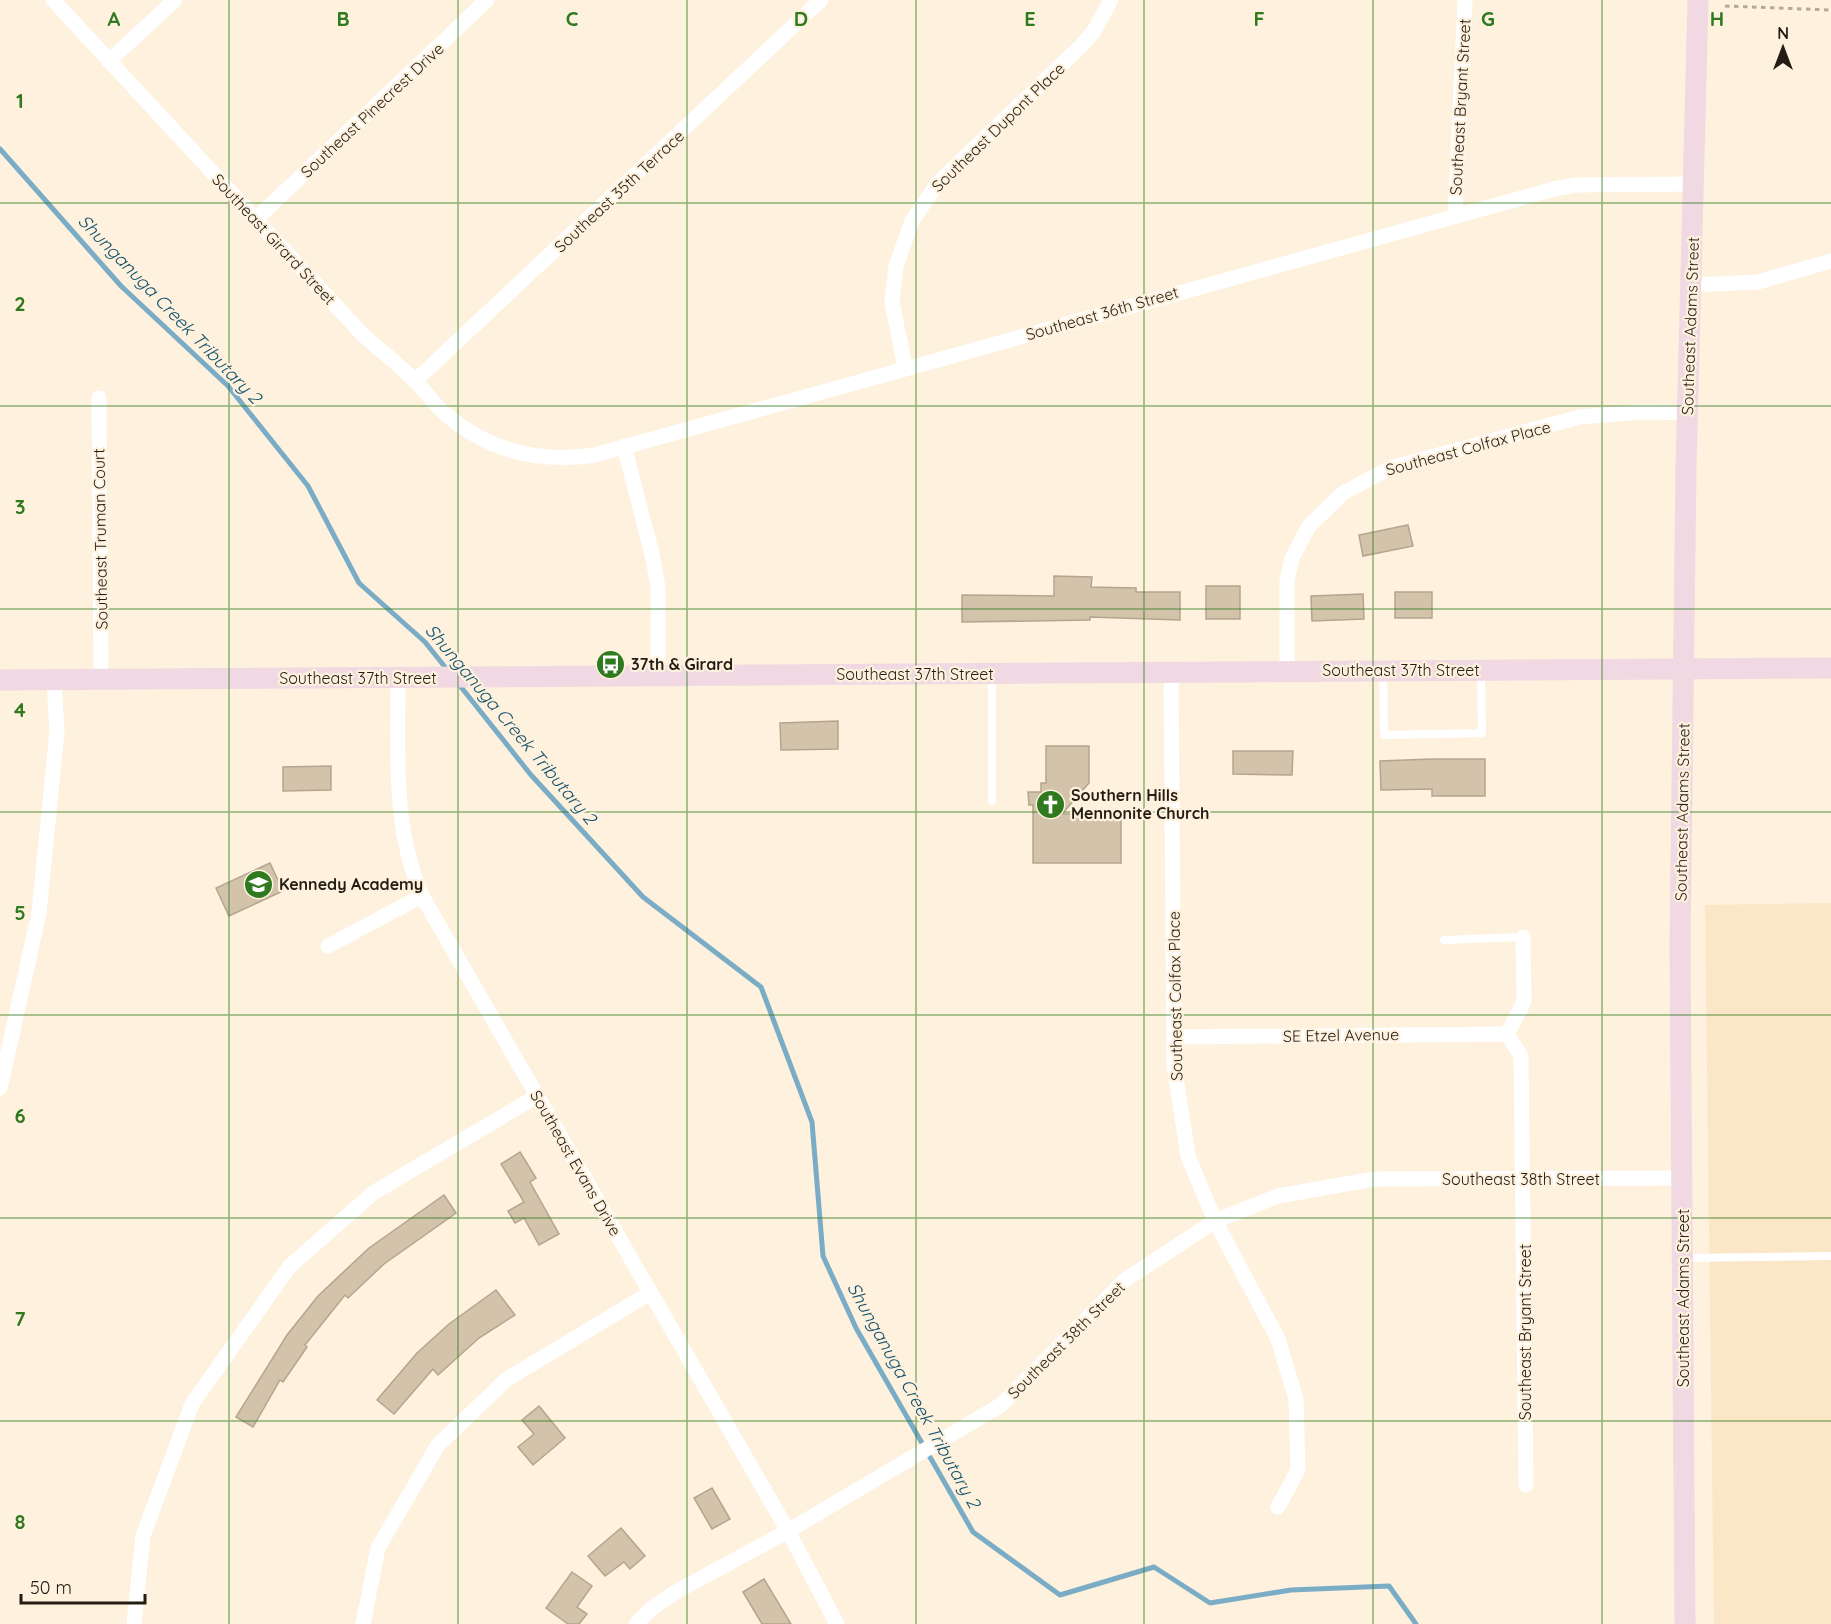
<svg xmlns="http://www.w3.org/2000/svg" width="1831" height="1624" viewBox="0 0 1831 1624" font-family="Quicksand,sans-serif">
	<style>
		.built { fill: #fbe6c7 }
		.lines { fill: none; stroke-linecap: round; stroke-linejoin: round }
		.stream { stroke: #7bacc6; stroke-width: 5 }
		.building { fill: #d3c3ab; stroke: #b4a58e; stroke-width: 1.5 }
		.path { stroke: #b5aa9a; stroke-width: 3; stroke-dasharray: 4.5 4.5; stroke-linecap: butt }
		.service { stroke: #fff; stroke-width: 8 }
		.minor { stroke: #fff; stroke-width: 15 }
		.secondary { stroke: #f0d9e2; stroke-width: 21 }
		.grid { fill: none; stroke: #2f791f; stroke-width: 1.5; stroke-opacity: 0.55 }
		.labels { text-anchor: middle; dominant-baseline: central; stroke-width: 4.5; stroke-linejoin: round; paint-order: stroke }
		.street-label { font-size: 16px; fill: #231d14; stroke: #fef1dd }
		.poi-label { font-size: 16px; font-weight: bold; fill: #231d14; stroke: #fef1dd; text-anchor: start }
		.water-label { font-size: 18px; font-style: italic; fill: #13526d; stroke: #fef1dd }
		.grid-label { font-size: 20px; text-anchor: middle; font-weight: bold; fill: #2f791f; stroke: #fef1dd; stroke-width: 4.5; stroke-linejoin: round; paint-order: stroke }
	</style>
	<rect width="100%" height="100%" fill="#fef1dd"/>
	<polygon class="built" points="1831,903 1831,1624 1714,1624 1705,905"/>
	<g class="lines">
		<g class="stream">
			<polyline points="0,149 121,286 228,386 308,486 359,583 425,642 449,672"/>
			<polyline points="457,682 531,775 643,897 761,987 812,1122 823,1256 856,1328 973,1532 1060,1595 1154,1567 1210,1603 1291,1590 1389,1586 1416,1624"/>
		</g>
	</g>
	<g class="building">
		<polygon points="1408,525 1413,546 1363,556 1359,535"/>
		<polygon points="1054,576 1092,577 1091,587 1136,588 1136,592 1180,592 1180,620 1090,617 1090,620 962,622 962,595 1054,596"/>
		<rect x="1206" y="586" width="34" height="33"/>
		<rect x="1395" y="592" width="37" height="26"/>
		<polygon points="1363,594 1364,619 1312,621 1311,596"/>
		<polygon points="838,721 838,749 781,750 780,723"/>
		<polygon points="1046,746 1089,746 1089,783 1062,814 1121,814 1121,863 1033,863 1033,805 1029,805 1028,792 1041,792 1041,783 1046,783"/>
		<polygon points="1233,751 1293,751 1292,775 1233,774"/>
		<polygon points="1432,759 1485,759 1485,796 1432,796 1432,789 1381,790 1380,761"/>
		<polygon points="331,766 331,790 283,791 283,767"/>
		<polygon points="270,863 283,891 229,916 216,888"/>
		<polygon points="520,1152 536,1178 530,1182 559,1234 539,1245 524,1218 515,1223 508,1211 524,1202 501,1164"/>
		<polygon points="444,1195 456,1213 384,1264 348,1298 345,1295 305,1345 307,1347 283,1382 280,1380 253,1427 236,1417 287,1335 318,1296 369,1248"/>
		<polygon points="496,1290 515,1315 479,1338 438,1375 433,1369 394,1414 377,1400 417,1353 449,1324"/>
		<polygon points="539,1406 565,1438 533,1465 518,1447 534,1434 522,1420"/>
		<polygon points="712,1488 730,1519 712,1529 694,1498"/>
		<polygon points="621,1528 645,1556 630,1569 624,1562 605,1576 588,1556"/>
		<polygon points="572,1572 592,1586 577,1607 587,1614 579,1624 568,1624 546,1608"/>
		<polygon points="764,1579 791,1624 762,1624 743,1592"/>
	</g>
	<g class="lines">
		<polyline class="path" points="1725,6 1831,10"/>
		<g class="service">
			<polyline points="1383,671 1384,735 1482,733 1481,671"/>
			<polyline points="992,675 992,801"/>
			<polyline points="1444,940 1523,937"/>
			<polyline points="1684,1258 1831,1256"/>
		</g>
		<g class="minor">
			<path d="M53,0L362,334C380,350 398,364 414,380C423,388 430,399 439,408C482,449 536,464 595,455L1554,189L1576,185L1694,184"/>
			<polyline points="109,61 175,0"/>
			<polyline points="1455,215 1465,0"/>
			<polyline points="256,219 487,0"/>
			<polyline points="1691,285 1758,282 1831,261"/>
			<polyline points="905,367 892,302 896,266 912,221 937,184 1081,46 1094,31 1111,0"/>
			<polyline points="415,381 821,0"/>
			<polyline points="99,398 101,680"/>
			<polyline points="624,446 652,554 658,587 658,676"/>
			<polyline points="1171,671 1174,1065 1188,1156 1215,1221 1278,1339 1296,1399 1298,1470 1278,1507"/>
			<polyline points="1287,671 1287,581 1292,558 1309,526 1343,493 1390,468 1580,417 1642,412 1687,413"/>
			<path d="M398,677C398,752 392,826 422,896L788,1531L837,1624"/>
			<polyline points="328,946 422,896"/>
			<polyline points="1507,1034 1521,1056 1526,1485"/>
			<polyline points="1507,1034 1524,1002 1523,937"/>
			<polyline points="1174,1037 1507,1034"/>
			<polyline points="0,1088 39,913 57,732 54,679"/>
			<polyline points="134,1624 143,1536 192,1404 289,1267 373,1193 537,1096"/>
			<polyline points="363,1624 378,1548 438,1445 507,1379 650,1293"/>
			<polyline points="636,1624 651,1609 674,1593 788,1531 1001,1405 1125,1280 1215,1221 1278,1196 1374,1179 1682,1178"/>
		</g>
		<g class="secondary">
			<polyline points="0,680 1831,668"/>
			<polyline points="1685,1624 1680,944 1686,467 1698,0"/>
		</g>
	</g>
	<path class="grid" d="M229,0V1624M458,0V1624M687,0V1624M916,0V1624M1144,0V1624M1373,0V1624M1602,0V1624M0,203H1831M0,406H1831M0,609H1831M0,812H1831M0,1015H1831M0,1218H1831M0,1421H1831"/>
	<defs>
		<symbol id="bus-disc" viewBox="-11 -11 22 22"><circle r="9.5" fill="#2f791f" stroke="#fef1dd"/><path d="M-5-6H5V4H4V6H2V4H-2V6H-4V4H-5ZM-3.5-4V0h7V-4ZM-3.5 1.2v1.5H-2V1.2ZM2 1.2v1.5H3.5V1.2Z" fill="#fff"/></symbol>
		<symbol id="church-disc" viewBox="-11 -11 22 22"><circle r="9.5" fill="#2f791f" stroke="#fef1dd"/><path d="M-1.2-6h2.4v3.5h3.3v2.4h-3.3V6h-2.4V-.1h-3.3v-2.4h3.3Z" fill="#fff"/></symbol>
		<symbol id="school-disc" viewBox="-11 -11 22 22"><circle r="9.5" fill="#2f791f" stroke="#fef1dd"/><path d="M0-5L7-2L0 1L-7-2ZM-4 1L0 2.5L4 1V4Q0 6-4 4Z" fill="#fff"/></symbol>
	</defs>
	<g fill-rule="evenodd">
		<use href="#bus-disc" x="594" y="648" width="33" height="33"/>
		<use href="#church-disc" x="1034" y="788" width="33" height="33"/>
		<use href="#school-disc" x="242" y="868" width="33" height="33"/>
	</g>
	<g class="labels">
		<g class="street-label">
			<text transform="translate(1460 107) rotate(-87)">Southeast Bryant Street</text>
			<text transform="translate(372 110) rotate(-43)">Southeast Pinecrest Drive</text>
			<text transform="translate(998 127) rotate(-44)">Southeast Dupont Place</text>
			<text transform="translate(619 191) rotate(-43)">Southeast 35th Terrace</text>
			<text transform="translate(274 239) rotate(47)">Southeast Girard Street</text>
			<text transform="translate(1102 313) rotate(-16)">Southeast 36th Street</text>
			<text transform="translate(1690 326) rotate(-88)">Southeast Adams Street</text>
			<text transform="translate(1468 448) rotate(-15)">Southeast Colfax Place</text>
			<text transform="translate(100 539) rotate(-91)">Southeast Truman Court</text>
			<text x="1401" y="670">Southeast 37th Street</text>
			<text x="915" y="674">Southeast 37th Street</text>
			<text x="358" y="678">Southeast 37th Street</text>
			<text transform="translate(1682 812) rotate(-89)">Southeast Adams Street</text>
			<text transform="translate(1175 996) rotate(-91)">Southeast Colfax Place</text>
			<text transform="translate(1341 1035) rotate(-1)">SE Etzel Avenue</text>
			<text transform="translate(576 1163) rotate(60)">Southeast Evans Drive</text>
			<text x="1521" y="1179">Southeast 38th Street</text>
			<text transform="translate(1683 1298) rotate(-90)">Southeast Adams Street</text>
			<text transform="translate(1525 1332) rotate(-90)">Southeast Bryant Street</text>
			<text transform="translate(1066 1340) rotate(-45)">Southeast 38th Street</text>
		</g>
		<g class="poi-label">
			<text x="631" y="664">37th &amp; Girard</text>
			<text x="1071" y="795">Southern Hills<tspan x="1071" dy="18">Mennonite Church</tspan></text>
			<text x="279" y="884">Kennedy Academy</text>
		</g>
		<g class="water-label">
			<text transform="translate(170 309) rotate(46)">Shunganuga Creek Tributary 2</text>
			<text transform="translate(511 724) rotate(50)">Shunganuga Creek Tributary 2</text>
			<text transform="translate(914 1395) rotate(61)">Shunganuga Creek Tributary 2</text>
		</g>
	</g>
	<g class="grid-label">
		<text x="114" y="26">A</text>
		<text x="343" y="26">B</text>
		<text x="572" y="26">C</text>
		<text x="801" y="26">D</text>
		<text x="1030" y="26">E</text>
		<text x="1259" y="26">F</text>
		<text x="1488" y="26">G</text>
		<text x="1717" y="26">H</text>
		<text x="20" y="108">1</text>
		<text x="20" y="311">2</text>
		<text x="20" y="514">3</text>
		<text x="20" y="717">4</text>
		<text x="20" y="920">5</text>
		<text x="20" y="1123">6</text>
		<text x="20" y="1326">7</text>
		<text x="20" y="1529">8</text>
	</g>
	<g transform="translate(1783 48)" stroke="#fef1dd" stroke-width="4.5" paint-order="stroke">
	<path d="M0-4.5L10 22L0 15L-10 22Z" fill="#231d14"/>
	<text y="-9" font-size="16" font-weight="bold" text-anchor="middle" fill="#231d14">N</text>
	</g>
	<path d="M21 1594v9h124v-9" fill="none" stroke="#231d14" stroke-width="3"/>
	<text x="30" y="1594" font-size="18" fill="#231d14" stroke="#fef1dd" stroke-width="4.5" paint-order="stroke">50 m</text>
</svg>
